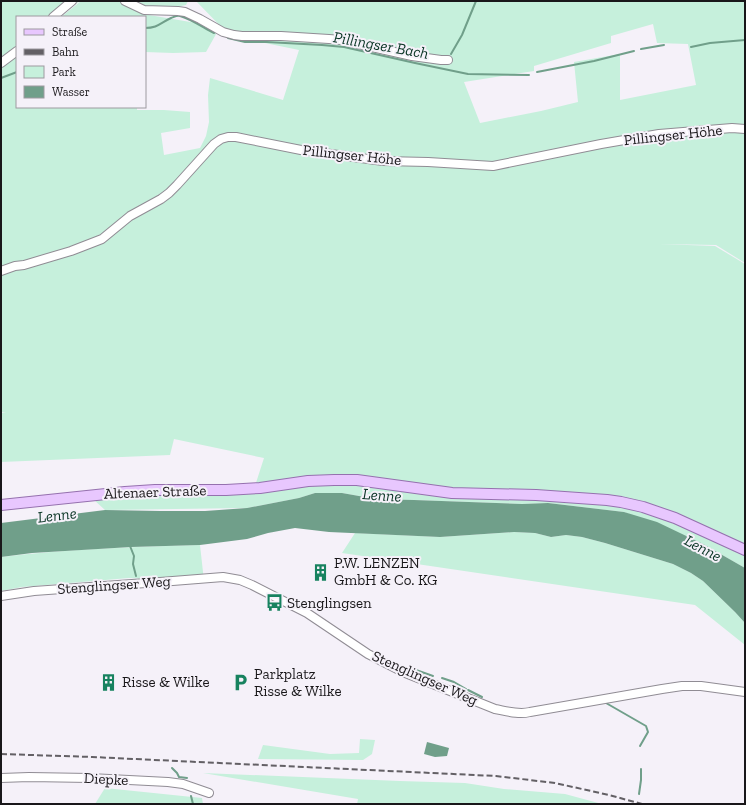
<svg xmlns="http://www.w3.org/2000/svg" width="746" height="805" viewBox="0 0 746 805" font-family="'Zilla Slab',serif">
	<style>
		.green { fill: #c6f0dc; fill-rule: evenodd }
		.water { fill: #709f8a }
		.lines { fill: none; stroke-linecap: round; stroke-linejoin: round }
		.stream { stroke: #709f8a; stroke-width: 2 }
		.minor-casing { stroke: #908c94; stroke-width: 10 }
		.major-casing { stroke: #9571ae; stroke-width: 12 }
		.minor { stroke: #fff; stroke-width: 8 }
		.major { stroke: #e8c7fe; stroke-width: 10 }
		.rail { stroke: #636065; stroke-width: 2; stroke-dasharray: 6 3; stroke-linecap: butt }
		.labels { text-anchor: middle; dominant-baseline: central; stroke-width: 4; stroke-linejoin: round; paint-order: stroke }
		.street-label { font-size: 15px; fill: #19171a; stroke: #f5f1f9 }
		.poi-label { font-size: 15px; fill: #19171a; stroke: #f5f1f9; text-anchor: start }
		.water-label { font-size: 16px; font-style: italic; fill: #0a3525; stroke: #f5f1f9 }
	</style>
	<rect width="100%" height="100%" fill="#f5f1f9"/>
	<g class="green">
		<polygon points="1,1 80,1 58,17 17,17 17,46 9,54 1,58"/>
		<polygon points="81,1 188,1 186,5 143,14 220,27 206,52 173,53 145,52 145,17 61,17"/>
		<path d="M196,1H745V127L661,135L745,130V263L716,245L659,244L715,246L745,264V568L703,544L624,512L548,503L522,504L414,500L376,499L342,493H315L299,498L247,508L105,510L93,499L132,495L253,492L264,458L174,439L170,455L1,462V413L6,412H1V67L17,56V107H137V110H164L190,112V128L161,133L164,155L200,148L206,136L209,122L208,95L210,78L283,100L299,50L230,36ZM653,24L657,43L688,44L696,85L620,100V54L574,62L578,102L541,111L480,123L464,82L534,71V66L611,43V36Z"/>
		<polygon points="514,532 535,533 551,537 566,535 582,537 605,543 673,564 691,573 703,581 735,612 745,623 745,645 695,605 342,553 355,533 440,537"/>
		<path d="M200,545L204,581L129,578L22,587L1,591V557C67,549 134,547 200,545Z"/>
		<polygon points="360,739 375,740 372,754 363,760 258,759 263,745 330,754 359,753"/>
		<polygon points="203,773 400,781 465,783 504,789 565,794 602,804 357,804 358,799"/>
		<polygon points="105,788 202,798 203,804 95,804"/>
	</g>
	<g class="water">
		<polygon points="315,493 342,493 376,499 414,500 522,504 548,503 624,512 657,522 703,544 745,568 745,623 735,612 703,581 691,573 673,564 605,543 582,537 566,535 551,537 535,533 514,532 440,537 329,532 295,528 268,533 247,539 200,545 131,547 32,553 1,557 1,523 105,510 160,511 205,511 247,508 299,498"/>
		<polygon points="427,742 449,748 447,756 435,757 424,754"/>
	</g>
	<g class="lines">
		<g class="stream">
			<path d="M145,28C158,28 160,23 171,18C174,17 177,15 180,16C191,19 204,28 214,33"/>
			<polyline points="228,38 245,42 267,42 322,45 344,47 415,63 468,74 529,75"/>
			<polyline points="691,47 710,43 745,40"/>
			<polyline points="641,49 664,45"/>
			<polyline points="451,54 462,35 476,1"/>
			<polyline points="537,72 594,61 634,51"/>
			<polyline points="1,78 17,72"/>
			<polyline points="130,546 134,556 133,564 136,576"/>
			<polyline points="416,670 433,676"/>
			<polyline points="442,678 454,682 466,689"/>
			<polyline points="468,690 482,697"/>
			<polyline points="606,703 646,726 648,732 640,746"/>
			<polyline points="172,768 177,773 179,777 187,778"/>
			<polyline points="639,794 641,780 641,769"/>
			<polyline points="191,796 193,804"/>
		</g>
		<defs>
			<g id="minor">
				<polyline points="125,1 144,10 178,11 185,12 200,19 223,32 234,35 242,36 281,36 329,39 341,40 412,56 441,60 448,60"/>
				<polyline points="53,17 72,1"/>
				<polyline points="1,63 17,51"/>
				<polyline points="1,271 15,266 24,265 71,251 102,239 130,216 161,199 169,193 177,185 214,144 221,139 228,137 236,137 301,150 383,161 428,162 493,166 601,144 659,134 732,128 745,129"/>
				<path d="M1,596L34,591L160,582L223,577L240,580L252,585L307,613L368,654L403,672L495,709C506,711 518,715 530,712L662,689L682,686H701L745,692"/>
				<polyline points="1,778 29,777 90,778 168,782 183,784 209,793"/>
			</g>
			<polyline id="major" points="1,505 125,492 155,490 226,490 260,488 308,481 334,480 357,480 452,493 536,495 607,500 621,502 643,507 675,518 745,550"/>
		</defs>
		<use href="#minor" class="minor-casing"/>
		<use href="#major" class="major-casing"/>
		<use href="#minor" class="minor"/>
		<use href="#major" class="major"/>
		<polyline class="rail" points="1,754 92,757 496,776 555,783 609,795 642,804"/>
	</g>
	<defs>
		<symbol id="building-bare" viewBox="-9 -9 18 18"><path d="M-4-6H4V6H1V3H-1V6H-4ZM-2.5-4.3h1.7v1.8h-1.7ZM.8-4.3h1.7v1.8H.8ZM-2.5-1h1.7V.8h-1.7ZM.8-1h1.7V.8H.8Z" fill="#17825f" stroke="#f5f1f9" stroke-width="2.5" paint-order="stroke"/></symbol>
		<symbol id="bus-bare" viewBox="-9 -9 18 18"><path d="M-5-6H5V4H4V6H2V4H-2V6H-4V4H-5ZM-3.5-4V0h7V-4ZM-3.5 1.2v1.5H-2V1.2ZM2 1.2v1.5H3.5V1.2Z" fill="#17825f" stroke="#f5f1f9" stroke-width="2.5" paint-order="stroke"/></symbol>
		<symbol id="parking-bare" viewBox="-9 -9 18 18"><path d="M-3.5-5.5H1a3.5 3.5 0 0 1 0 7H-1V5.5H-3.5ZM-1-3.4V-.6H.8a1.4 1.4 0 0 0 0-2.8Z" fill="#17825f" stroke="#f5f1f9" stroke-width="2.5" paint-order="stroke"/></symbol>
	</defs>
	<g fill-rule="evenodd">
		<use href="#building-bare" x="308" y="560" width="25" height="25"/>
		<use href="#bus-bare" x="262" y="590" width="25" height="25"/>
		<use href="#building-bare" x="96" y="670" width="25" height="25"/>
		<use href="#parking-bare" x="228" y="670" width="25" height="25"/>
	</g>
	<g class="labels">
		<g class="street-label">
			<text transform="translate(673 135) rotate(-6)">Pillingser Höhe</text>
			<text transform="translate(352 155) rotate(6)">Pillingser Höhe</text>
			<text transform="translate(155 492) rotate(-2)">Altenaer Straße</text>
			<text transform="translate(114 585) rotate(-4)">Stenglingser Weg</text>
			<text transform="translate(425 678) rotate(24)">Stenglingser Weg</text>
			<text transform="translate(106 779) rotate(3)">Diepke</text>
		</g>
		<g class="poi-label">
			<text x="334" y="563">P.W. LENZEN<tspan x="334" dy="17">GmbH &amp; Co. KG</tspan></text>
			<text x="287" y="603">Stenglingsen</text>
			<text x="254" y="674">Parkplatz<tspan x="254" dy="17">Risse &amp; Wilke</tspan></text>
			<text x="122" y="682">Risse &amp; Wilke</text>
		</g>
		<g class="water-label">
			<text transform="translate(381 45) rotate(10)">Pillingser Bach</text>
			<text transform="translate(382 495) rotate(4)">Lenne</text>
			<text transform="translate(57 515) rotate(-7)">Lenne</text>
			<text transform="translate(703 548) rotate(28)">Lenne</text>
		</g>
	</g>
	<rect width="746" height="805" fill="none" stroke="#19171a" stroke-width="4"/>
	<rect x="16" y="16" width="130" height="92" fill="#f5f1f9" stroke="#9d9aa0"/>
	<rect x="24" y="29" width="20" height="6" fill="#e8c7fe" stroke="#9d9aa0"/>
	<text x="52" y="36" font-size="12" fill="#19171a">Straße</text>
	<rect x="24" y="49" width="20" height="6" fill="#636065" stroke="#9d9aa0"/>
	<text x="52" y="56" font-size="12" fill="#19171a">Bahn</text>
	<rect x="24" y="66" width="20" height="12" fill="#c6f0dc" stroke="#9d9aa0"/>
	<text x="52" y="76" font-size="12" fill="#19171a">Park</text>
	<rect x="24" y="86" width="20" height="12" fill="#709f8a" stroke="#9d9aa0"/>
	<text x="52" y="96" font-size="12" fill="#19171a">Wasser</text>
</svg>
